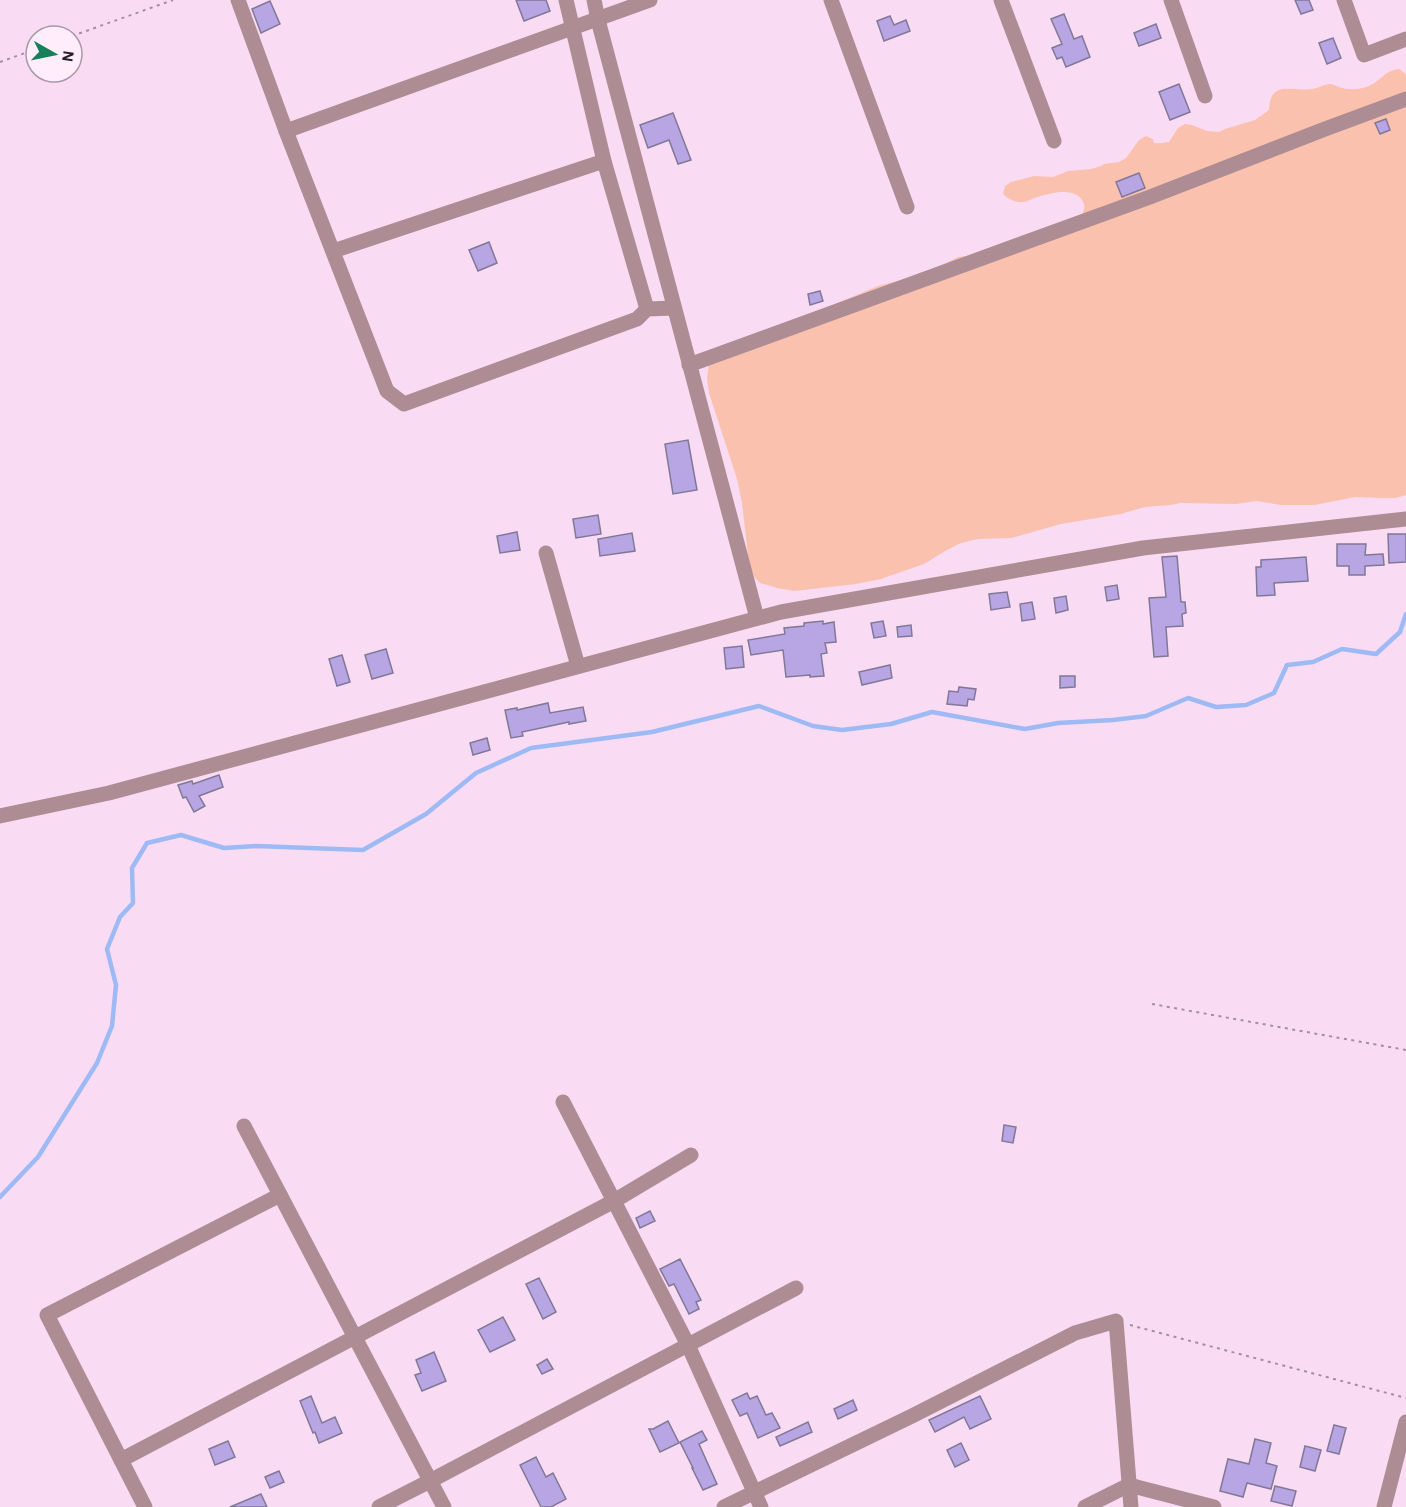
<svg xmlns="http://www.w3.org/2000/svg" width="1406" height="1507" viewBox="0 0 1406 1507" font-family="'Alegreya Sans',sans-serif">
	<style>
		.green { fill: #fbc1af }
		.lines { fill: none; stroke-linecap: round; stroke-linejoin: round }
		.stream { stroke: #9dbaf4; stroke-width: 4.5 }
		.building { fill: #b7a6e3; stroke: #807896; stroke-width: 1.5 }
		.path { stroke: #a48ea0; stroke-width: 2; stroke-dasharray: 3 4.5; stroke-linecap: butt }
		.minor { stroke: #ad8d93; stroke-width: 15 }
	</style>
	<rect width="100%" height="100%" fill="#f9dcf4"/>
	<path class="green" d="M1399,69L1406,74V495L1396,498H1379L1355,497L1315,505H1281L1257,501L1236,504L1180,503L1171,505L1145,507L1121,514L1061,524L1012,538L978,539L961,543L947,550L924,564L881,579L856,584L794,591L777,588L760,583L755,578L749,564L742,503L737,479L709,393L707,378L709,363L823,309L878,286L924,274L958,257L974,255L1081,217C1084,211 1086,206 1082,200C1073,187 1050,193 1038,197C1033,198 1029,201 1024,202C1016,203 1008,199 1003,194L1005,186L1011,182L1034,176L1053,177L1068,171L1091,169L1101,166L1104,164L1119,162L1126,158L1139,140L1146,136L1153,139L1154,143H1161L1169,142L1178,128L1185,124L1192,125L1207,131L1219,132L1225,129L1255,120L1269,110C1270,79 1292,92 1311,89C1317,89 1324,84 1330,84C1333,84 1336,86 1339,87C1349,90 1356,90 1366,87C1380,83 1384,70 1399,69Z"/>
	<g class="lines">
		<polyline class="stream" points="0,1197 38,1157 97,1063 112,1026 116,985 107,949 120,917 133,903 132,868 147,843 181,835 224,848 256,846 363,850 426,814 476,773 531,748 652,732 759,706 813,726 842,730 891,724 932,712 1025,729 1058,723 1113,720 1146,716 1188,698 1216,707 1246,705 1274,693 1287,665 1313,662 1342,649 1376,654 1400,632 1406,614"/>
	</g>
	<g class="building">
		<polygon points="516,0 546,0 550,11 524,21"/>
		<polygon points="1295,0 1309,0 1313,10 1301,14"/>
		<polygon points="270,1 280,24 261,33 252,9"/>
		<polygon points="1064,14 1074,39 1082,36 1090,57 1066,67 1062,57 1057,59 1052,48 1062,44 1051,19"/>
		<polygon points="890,16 894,25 906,20 910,31 884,41 877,21"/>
		<polygon points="1156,24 1161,38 1139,46 1134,33"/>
		<polygon points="1333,38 1341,58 1327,64 1319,43"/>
		<polygon points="1179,84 1190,112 1170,120 1159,92"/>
		<polygon points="673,113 691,160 678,164 669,140 648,148 640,125"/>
		<polygon points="1386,119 1390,130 1380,134 1375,123"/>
		<polygon points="1139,173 1145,188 1122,197 1116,182"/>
		<polygon points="489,242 497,263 478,271 469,250"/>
		<polygon points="820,291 823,301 810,305 808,294"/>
		<polygon points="688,440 697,490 673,494 665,444"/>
		<polygon points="598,515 601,534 576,538 573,519"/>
		<polygon points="517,532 520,550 500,553 497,536"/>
		<polygon points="632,533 635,551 600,556 598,539"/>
		<polygon points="1388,534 1406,534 1406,562 1389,563"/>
		<polygon points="1337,544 1366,544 1365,555 1383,554 1384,565 1365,566 1365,575 1349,575 1349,566 1337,566"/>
		<polygon points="1177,556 1181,602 1185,602 1186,613 1182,614 1183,626 1166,627 1168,656 1154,657 1149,598 1166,597 1162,557"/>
		<polygon points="1306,557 1308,581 1274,583 1275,595 1257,596 1256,567 1261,567 1261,560"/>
		<polygon points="1117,585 1119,599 1107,601 1105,587"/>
		<polygon points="1007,592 1010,607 991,610 989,594"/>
		<polygon points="1066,596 1068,610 1056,613 1054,598"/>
		<polygon points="1032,602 1035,619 1022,621 1020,604"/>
		<polygon points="823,621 823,624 834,622 836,642 825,643 827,653 821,654 824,676 810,677 810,675 786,677 783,650 751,655 748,640 785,634 784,628 804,626 804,623"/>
		<polygon points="883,621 886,636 874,638 871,623"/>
		<polygon points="911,625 912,636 898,637 897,627"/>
		<polygon points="742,646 744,667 726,669 724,648"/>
		<polygon points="386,649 393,673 372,679 365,655"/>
		<polygon points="342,655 350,682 337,686 329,659"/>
		<polygon points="890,665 892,678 862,685 859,672"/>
		<polygon points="1060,676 1075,676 1075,687 1060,688"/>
		<polygon points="959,687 976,689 974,700 968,699 967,706 947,704 949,691 958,692"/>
		<polygon points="548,703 550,713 583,707 586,721 569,724 569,722 522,732 523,736 511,738 505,710 517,708 517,710"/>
		<polygon points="487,738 490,750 473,755 470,743"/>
		<polygon points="219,775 223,787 199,796 205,806 194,812 186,797 183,798 178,785 192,781 193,784"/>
		<polygon points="1004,1125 1016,1127 1013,1143 1002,1141"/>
		<polygon points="650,1211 655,1221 640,1228 636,1218"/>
		<polygon points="680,1259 701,1300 696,1302 699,1309 689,1314 674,1284 669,1286 660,1269"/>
		<polygon points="539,1278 556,1312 543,1319 526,1284"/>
		<polygon points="503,1317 515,1340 490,1352 478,1330"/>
		<polygon points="434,1352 446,1381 422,1391 415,1375 421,1373 416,1360"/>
		<polygon points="547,1359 553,1369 542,1374 537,1365"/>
		<polygon points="747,1393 750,1399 757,1396 766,1415 772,1413 780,1428 758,1438 747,1413 740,1416 732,1400"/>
		<polygon points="311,1396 322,1423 335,1417 342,1433 319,1443 315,1432 313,1433 300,1401"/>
		<polygon points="980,1396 991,1419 970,1429 964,1417 935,1432 929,1420"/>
		<polygon points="853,1400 857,1410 838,1419 834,1409"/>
		<polygon points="668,1421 679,1443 660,1452 649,1429 653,1429"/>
		<polygon points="808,1422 812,1432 780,1446 776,1437"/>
		<polygon points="1334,1425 1346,1428 1339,1454 1327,1451"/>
		<polygon points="702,1431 707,1440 699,1444 717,1484 703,1490 692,1468 693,1468 680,1442"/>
		<polygon points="1255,1439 1271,1443 1266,1463 1277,1466 1271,1489 1247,1483 1243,1497 1220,1491 1228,1459 1249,1464"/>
		<polygon points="228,1441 235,1457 215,1465 209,1449"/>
		<polygon points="961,1443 969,1460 955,1467 947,1450"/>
		<polygon points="1305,1446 1321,1450 1315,1471 1300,1467"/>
		<polygon points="536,1457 546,1477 553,1473 566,1499 551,1507 541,1507 520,1465"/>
		<polygon points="279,1471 284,1482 270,1488 265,1477"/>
		<polygon points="1275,1486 1296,1491 1292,1506 1271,1501"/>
		<polygon points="261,1494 267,1507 230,1507"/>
	</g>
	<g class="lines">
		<g class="path">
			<polyline points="72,36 173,0"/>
			<polyline points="0,62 36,49"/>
			<polyline points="1152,1004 1406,1050"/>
			<polyline points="1130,1325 1406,1398"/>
		</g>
		<g class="minor">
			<polyline points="238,0 286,131 387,391 404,404 637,319 647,309 674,308"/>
			<polyline points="566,0 604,161 647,309"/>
			<polyline points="594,0 598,20 757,618"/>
			<polyline points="831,0 907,207"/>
			<polyline points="1001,0 1054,141"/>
			<polyline points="1171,0 1205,96"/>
			<polyline points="1344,0 1364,55 1406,39"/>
			<polyline points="286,131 650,0"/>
			<polyline points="333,251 604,161"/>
			<polyline points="689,365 1150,197 1325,129 1406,99"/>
			<polyline points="546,553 578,666"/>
			<polyline points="0,816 109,793 781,612 1143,548 1406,519"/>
			<polyline points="563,1102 688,1345 761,1507"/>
			<polyline points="244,1126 444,1507"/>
			<polyline points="121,1460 614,1201 691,1155"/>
			<polyline points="145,1507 47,1315 280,1195"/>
			<polyline points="379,1507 430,1481 796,1288"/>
			<polyline points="724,1507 912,1416 1075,1333 1116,1321 1131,1507"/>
			<polyline points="1085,1507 1129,1485 1214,1507"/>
			<polyline points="1384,1507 1406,1422"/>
		</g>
	</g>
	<g transform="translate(54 54) rotate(99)"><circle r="28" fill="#ffedfc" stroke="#a899a6" stroke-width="1.5"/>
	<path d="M0-4.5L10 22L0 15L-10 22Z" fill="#16805b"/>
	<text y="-9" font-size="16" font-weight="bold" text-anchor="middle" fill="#261c25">N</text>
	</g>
</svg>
